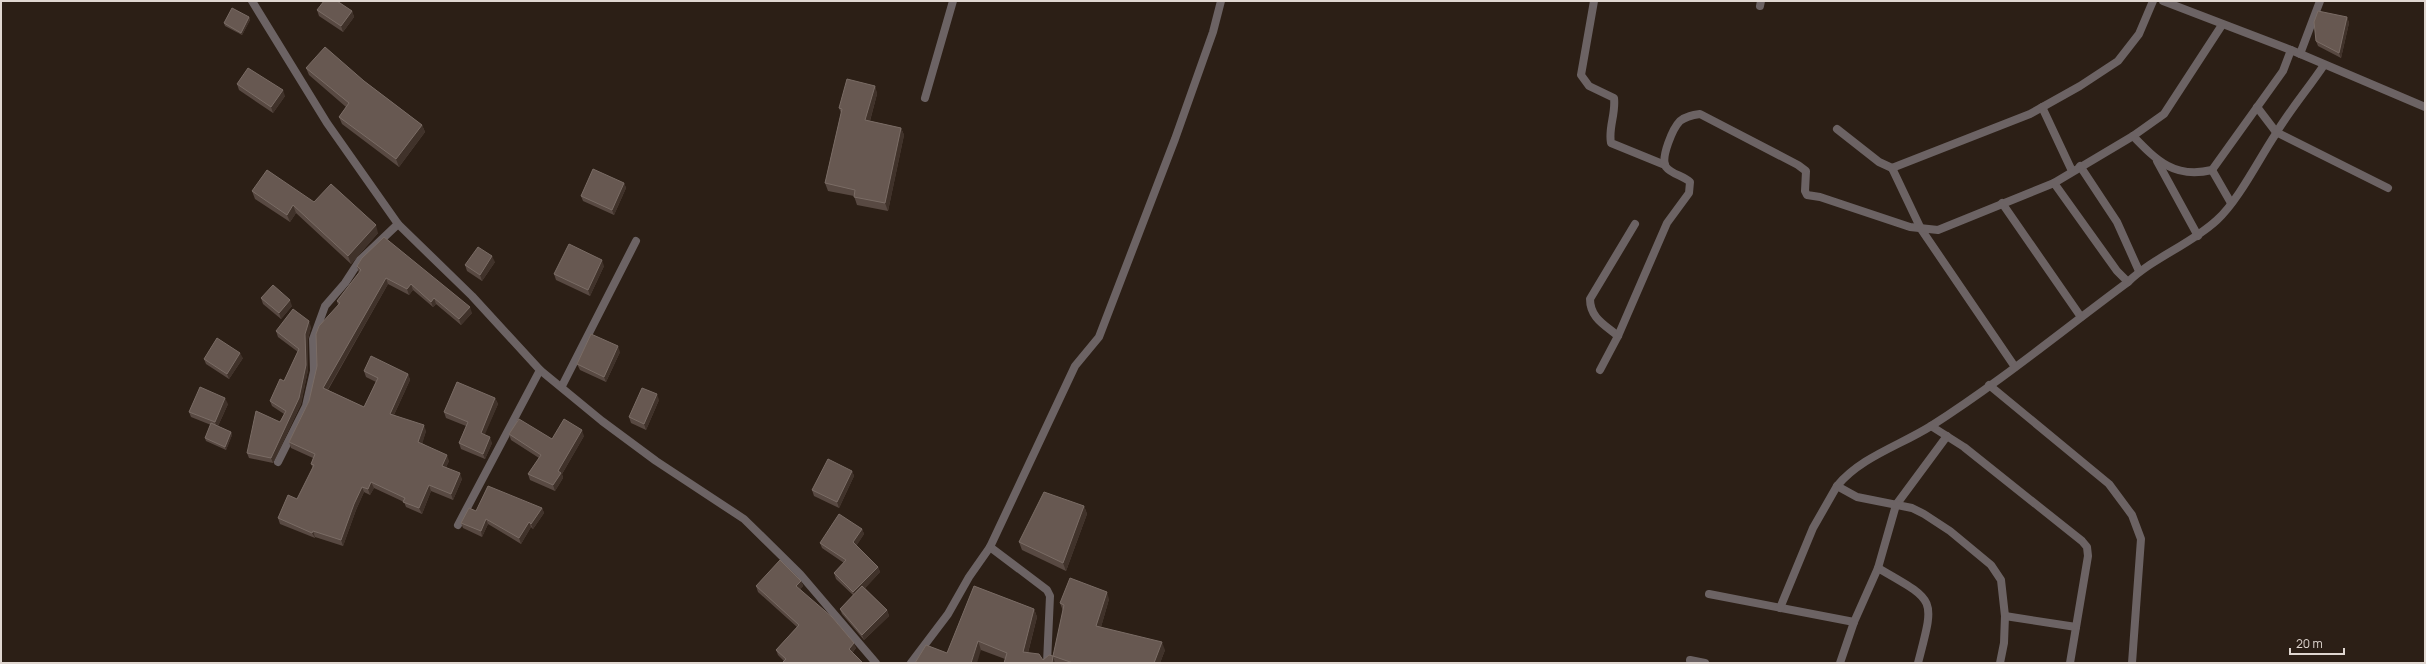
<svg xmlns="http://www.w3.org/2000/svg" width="2426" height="664" viewBox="0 0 2426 664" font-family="Manrope,sans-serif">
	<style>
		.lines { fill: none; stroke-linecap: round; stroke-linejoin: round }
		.minor { stroke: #6c6364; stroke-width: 8 }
		.wall { fill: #584942 }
		.shaded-wall { fill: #40322a }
		.building { fill: #675851; stroke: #7a6c65 }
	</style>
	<rect width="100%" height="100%" fill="#2c1f16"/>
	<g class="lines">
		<g class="minor">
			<polyline points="252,1 327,123 398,224 472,296 540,370 602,421 656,461 744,519 800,574 876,663"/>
			<path d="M1594,1L1581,75L1589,86L1614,98C1616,114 1608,128 1611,143L1665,165"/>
			<polyline points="2163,1 2291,50 2425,107"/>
			<polyline points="1760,6 1761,1"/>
			<polyline points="2300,54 2320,1"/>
			<polyline points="925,98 953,1"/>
			<polyline points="2042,107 2072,171"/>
			<polyline points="2257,107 2276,132 2388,188"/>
			<polyline points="1837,129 1879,162 1892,168 2030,114 2080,86 2118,61 2139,34 2153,1"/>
			<path d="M2133,136C2157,161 2175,179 2212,170L2283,71L2291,50"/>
			<polyline points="2157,161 2198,236"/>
			<polyline points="2080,166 2117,222 2139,271"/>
			<polyline points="1892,168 1921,229 2015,367"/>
			<polyline points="2212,170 2231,203"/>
			<polyline points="2054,183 2117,271 2128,282"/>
			<polyline points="2002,203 2081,317"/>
			<path d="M1618,336C1605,325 1590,318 1590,299L1635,224"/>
			<path d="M1600,370L1618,336L1667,223L1689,193L1690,182C1684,176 1671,174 1666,167C1660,158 1673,128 1680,121C1686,116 1693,115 1700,114L1798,165L1806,171L1805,191L1807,195L1820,197L1910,227L1938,230L2054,183L2133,136L2164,114L2222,25"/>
			<polyline points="1989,385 2109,484 2132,515 2141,539 2132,663"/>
			<polyline points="562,386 636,241"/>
			<polyline points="1931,426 1964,447 2082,541 2087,547 2088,556 2070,663"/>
			<polyline points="278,462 306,406 314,371 313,339 325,306 345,283 360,260 398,224"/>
			<polyline points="458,525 540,370"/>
			<polyline points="990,547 1047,590 1050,596 1047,663"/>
			<path d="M1878,568C1937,602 1935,597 1918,663"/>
			<polyline points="1709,594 1854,622"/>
			<polyline points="1780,608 1813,528 1837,486"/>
			<polyline points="2005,616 2076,627"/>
			<polyline points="1690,660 1705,663"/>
			<polyline points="911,663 948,614 969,577 990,547 1075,366 1099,337 1175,139 1213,32 1221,1"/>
			<polyline points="1840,663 1854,622 1878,568 1896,505 1947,436"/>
			<path d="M2000,663L2004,643L2005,616L2001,580L1991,565L1950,531L1924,514L1912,508L1857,497L1837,486C1861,457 1899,446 1931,426C2000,382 2063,330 2128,282C2154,257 2190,245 2217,220C2238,201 2259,159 2275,135C2289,111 2308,89 2324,65"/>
		</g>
	</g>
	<g class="wall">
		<polygon points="317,10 352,11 354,17 343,32 319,16"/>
		<polygon points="249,17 250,20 242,35 225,26 224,23"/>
		<polygon points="2347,17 2349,23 2341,58 2318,46 2316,41"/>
		<polygon points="306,68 364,81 422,125 425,132 399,167 342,124 339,117 346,107 309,75"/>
		<polygon points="237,84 285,96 273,113 239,90"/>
		<polygon points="875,86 877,94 870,121 901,128 904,135 888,211 857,205 854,196 828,191 825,183 841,113 839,108"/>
		<polygon points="624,183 626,188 614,215 583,201 581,196"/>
		<polygon points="252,191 314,202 378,233 351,264 296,213 290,222 255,199"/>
		<polygon points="362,258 472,313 461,325 436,304 433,307 413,290 409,295 388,284 328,390 364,407 376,382 366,377 364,371 408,374 410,380 394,415 426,431 422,443 449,461 446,467 462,479 453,500 431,491 422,514 406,507 404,502 374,488 370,495 364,492 356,510 343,546 315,537 315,538 280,524 278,518 297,499 313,468 311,464 313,458 291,448 289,442 309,401 338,305 337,301 359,273 357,266"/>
		<polygon points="495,262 482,281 467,271 465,265"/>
		<polygon points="604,266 590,296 556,280 554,274"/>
		<polygon points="261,298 292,306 281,319 263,304"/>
		<polygon points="311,327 308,339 308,370 301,404 273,463 249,458 247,453 280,422 284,414 272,406 270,401 284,381 298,352 278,337 276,331"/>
		<polygon points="620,352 606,382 580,370 577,364"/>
		<polygon points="243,358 229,379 206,364 204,359"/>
		<polygon points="495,398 498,404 484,435 492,443 485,459 461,449 459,443 466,426 446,418 444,412"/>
		<polygon points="659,400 646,430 631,423 629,417"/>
		<polygon points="228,404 218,426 231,432 232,435 226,450 206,441 205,438 211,425 191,417 189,412"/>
		<polygon points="509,434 552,439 584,436 562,474 563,478 555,491 530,480 528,474 539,458 511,440"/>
		<polygon points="852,471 854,476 839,508 814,496 812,490"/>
		<polygon points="1084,506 1087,514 1066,571 1022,550 1019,542"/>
		<polygon points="542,508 544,513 533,529 531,527 521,544 488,524 482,537 463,528 461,523 476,511"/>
		<polygon points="862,529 864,534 856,546 878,567 880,572 865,588 887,610 889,616 864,640 842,614 840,609 853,595 836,579 834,573 844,563 822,548 820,543"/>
		<polygon points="801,581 803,586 800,589 856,648 853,652 784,661 778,655 776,650 797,627 758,592 756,586"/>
		<polygon points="1109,599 1101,627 1165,650 1160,663 1004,663 1005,659 981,650 947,653 1034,609 1037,617 1028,653 1043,660 1053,656 1063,611 1060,603"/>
	</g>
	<g class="shaded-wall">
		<polygon points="352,11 354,17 343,32 341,26"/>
		<polygon points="249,17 250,20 242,35 241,33"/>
		<polygon points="2347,17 2349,23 2341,58 2339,53"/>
		<polygon points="875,86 877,94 868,128 865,120"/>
		<polygon points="283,90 285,96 273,113 271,107"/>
		<polygon points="422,125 425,132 399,167 396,159"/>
		<polygon points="901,128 904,135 888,211 885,203"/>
		<polygon points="624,183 626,188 614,215 612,210"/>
		<polygon points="293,205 296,213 290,222 287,215"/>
		<polygon points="376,225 378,233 351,264 348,256"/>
		<polygon points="492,256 495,262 482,281 480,275"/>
		<polygon points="602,260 604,266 590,296 588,290"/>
		<polygon points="386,278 388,284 325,394 323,388"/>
		<polygon points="411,284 413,290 409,295 407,289"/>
		<polygon points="434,298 436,304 433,307 431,302"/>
		<polygon points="290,300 292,306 281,319 279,313"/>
		<polygon points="470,307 472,313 461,325 459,319"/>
		<polygon points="309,321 311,327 308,339 308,370 301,404 273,463 271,458 306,365 305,334"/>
		<polygon points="618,346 620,352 606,382 604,377"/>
		<polygon points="240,353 243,358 229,379 227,374"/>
		<polygon points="408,374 410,380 392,419 390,414"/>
		<polygon points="657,394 659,400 646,430 644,424"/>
		<polygon points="225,398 228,404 217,428 215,422"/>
		<polygon points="495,398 498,404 483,439 481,433"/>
		<polygon points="424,425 426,431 421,448 418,442"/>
		<polygon points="582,430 584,436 562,474 563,478 555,491 553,485 558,471"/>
		<polygon points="231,432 232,435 226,450 225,447"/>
		<polygon points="490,437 492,443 485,459 483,454"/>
		<polygon points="447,455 449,461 444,471 442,466"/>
		<polygon points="852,471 854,476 839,508 837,502"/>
		<polygon points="460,473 462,479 453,500 451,494"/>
		<polygon points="371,482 374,488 370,495 368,489"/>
		<polygon points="429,485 431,491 422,514 419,508"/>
		<polygon points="362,487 364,492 356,510 343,546 341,540 354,504"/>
		<polygon points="1084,506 1087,514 1066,571 1063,563"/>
		<polygon points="542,508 544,513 533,529 531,524"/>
		<polygon points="486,519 488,524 482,537 481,531"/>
		<polygon points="529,522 531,527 521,544 519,538"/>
		<polygon points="862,529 864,534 855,548 853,542"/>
		<polygon points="313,531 315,537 315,538 312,533"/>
		<polygon points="878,567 880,572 856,598 853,592"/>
		<polygon points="801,581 803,586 798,592 796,586"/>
		<polygon points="1107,592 1109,599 1099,634 1096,626"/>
		<polygon points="1034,609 1037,617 1026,660 1023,652"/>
		<polygon points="887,610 889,616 864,640 862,635"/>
		<polygon points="978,641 981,650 977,663 971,663"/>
		<polygon points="1162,642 1165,650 1160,663 1154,663"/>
		<polygon points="854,643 856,648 851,654 849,649"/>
		<polygon points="1053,656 1055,663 1052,663"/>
	</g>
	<g class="building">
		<polygon points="324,1 337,1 352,11 341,26 317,10"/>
		<polygon points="232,8 249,17 241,33 224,23"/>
		<polygon points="2318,11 2347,17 2339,53 2316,41 2314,22"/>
		<polygon points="325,47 364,81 422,125 396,159 339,117 349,103 306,68"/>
		<polygon points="248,68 283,90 271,107 237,84"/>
		<polygon points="847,79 875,86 865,120 901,128 885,203 854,197 855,190 825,183 842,109 839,108"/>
		<polygon points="593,169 624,183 612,210 581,196"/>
		<polygon points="267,170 314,202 331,184 376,225 348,256 293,205 287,215 252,191"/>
		<polygon points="384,237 470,307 459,319 434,298 431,302 411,284 407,289 386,278 323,388 364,407 378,378 364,371 371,356 408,374 390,414 424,425 418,442 447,455 442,466 460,473 451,494 429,485 419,508 403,502 405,498 371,482 368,489 362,487 354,504 341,540 313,531 312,533 278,518 288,495 297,499 314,465 311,464 315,454 289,442 309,401 317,366 316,334 319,326 340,303 337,301 361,270 357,266 362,258"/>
		<polygon points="569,244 602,260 588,290 554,274"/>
		<polygon points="478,247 492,256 480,275 465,265"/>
		<polygon points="273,285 290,300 279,313 261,298"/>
		<polygon points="293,309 309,321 305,334 306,365 299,398 271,458 247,453 256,411 280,422 286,411 270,401 280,379 284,381 299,349 276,331"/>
		<polygon points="591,334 618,346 604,377 577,364"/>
		<polygon points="217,338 240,353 227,374 204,359"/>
		<polygon points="457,382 495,398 481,433 490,437 483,454 459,443 468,422 444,412"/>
		<polygon points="200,387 225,398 215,422 189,412"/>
		<polygon points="642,388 657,394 644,424 629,417"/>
		<polygon points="519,419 552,439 564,419 582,430 558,471 561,473 553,485 528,474 541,455 509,434"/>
		<polygon points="211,423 231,432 225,447 205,438"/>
		<polygon points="828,459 852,471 837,502 812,490"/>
		<polygon points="488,486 542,508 531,524 529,522 519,538 486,519 481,531 461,523 469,508 476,511"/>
		<polygon points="1044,492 1084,506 1063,563 1019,542"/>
		<polygon points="839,514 862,529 853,542 878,567 853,592 834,573 846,560 820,543"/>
		<polygon points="780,560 801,581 796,586 832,617 854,643 849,649 863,663 782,663 786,659 776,650 799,625 756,586"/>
		<polygon points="1070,578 1107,592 1096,626 1162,642 1154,663 1073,663 1053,656 1064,605 1060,603"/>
		<polygon points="862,586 887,610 862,635 840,609"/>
		<polygon points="974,586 1034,609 1023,652 1039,654 1043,660 1049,655 1053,656 1052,663 1004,663 1007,653 978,641 971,663 915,663 926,645 947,653"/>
	</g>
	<rect width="2426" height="664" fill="none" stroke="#e0d7d1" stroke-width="4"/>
	<path d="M2290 648v6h54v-6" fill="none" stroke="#e0d7d1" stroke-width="2"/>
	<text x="2296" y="648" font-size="12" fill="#e0d7d1" stroke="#2c1f16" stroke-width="3" paint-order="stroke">20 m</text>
</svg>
